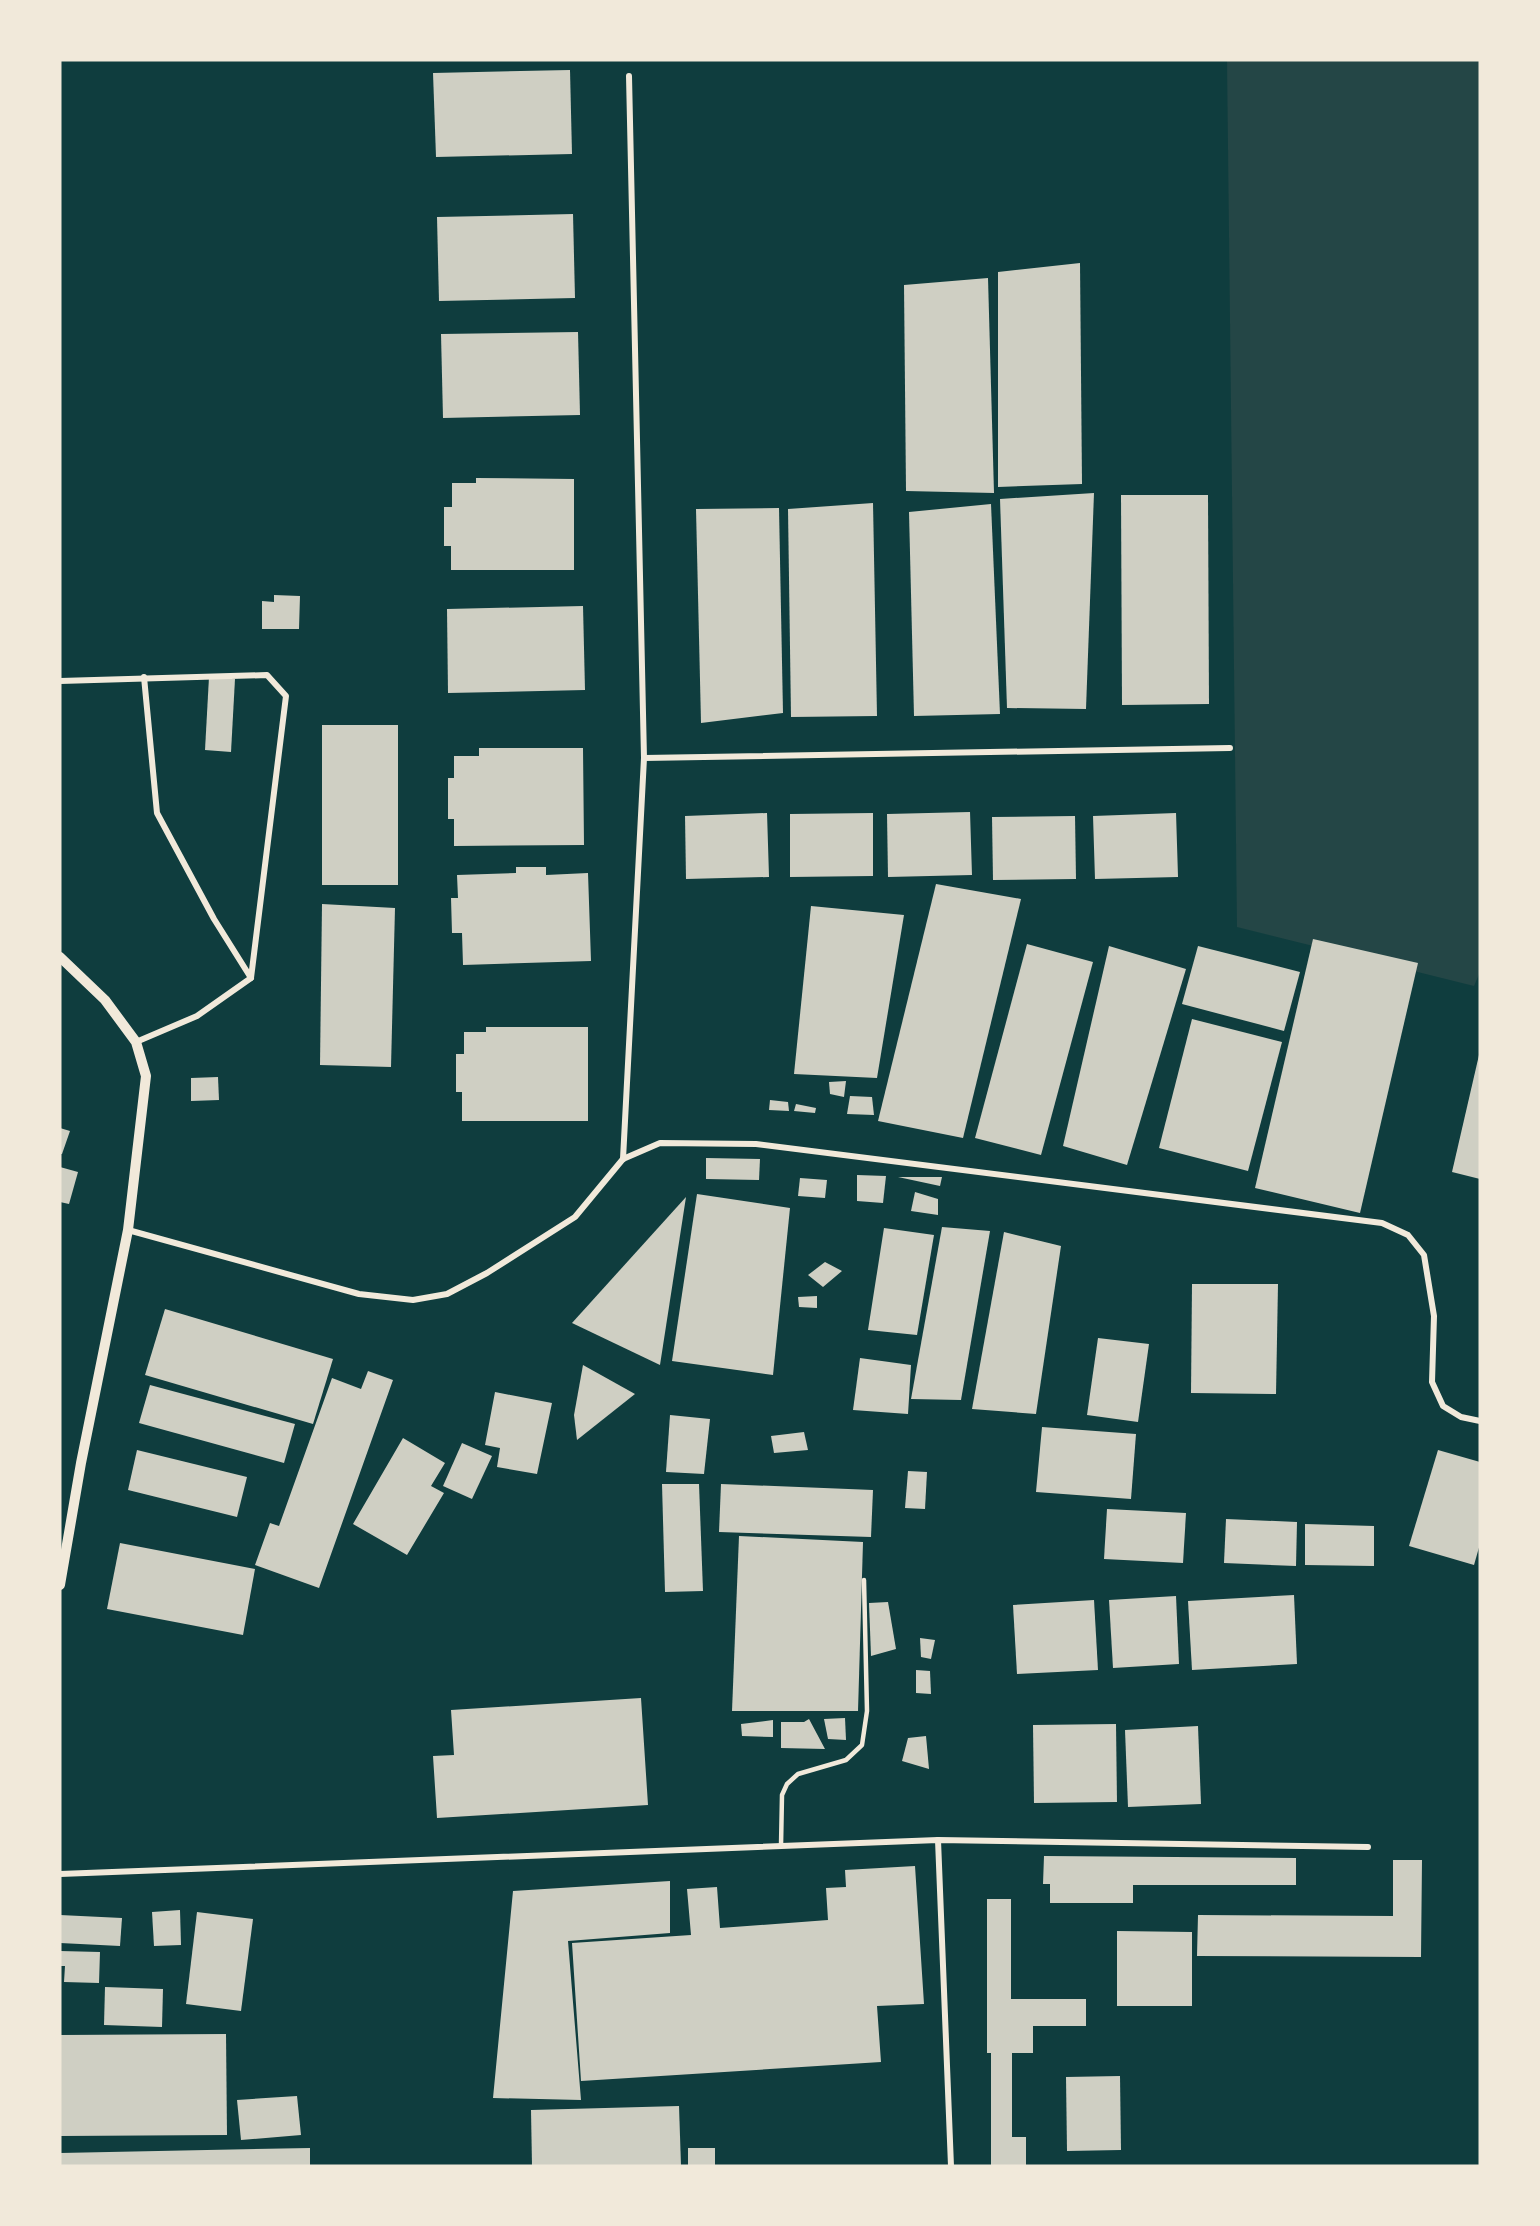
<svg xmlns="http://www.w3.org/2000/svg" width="1540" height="2226" viewBox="0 0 1540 2226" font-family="'PT Sans',sans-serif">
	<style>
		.green { fill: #244646 }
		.building { fill: #cfcfc3 }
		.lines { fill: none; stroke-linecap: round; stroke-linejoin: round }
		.service { stroke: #f1e9da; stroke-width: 4.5 }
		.minor { stroke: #f1e9da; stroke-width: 6 }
		.tertiary { stroke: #f1e9da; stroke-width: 10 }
	</style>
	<rect width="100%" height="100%" fill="#0f3d3e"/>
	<polygon class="green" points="1227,60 1480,60 1480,972 1474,986 1237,927"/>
	<g class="building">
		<polygon points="570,70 572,154 436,157 433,73"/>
		<polygon points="573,214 575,298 439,301 437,217"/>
		<polygon points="1080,263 1082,484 998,487 998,272"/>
		<polygon points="988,278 994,493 906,491 904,285"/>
		<polygon points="578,332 580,415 443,418 441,334"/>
		<polygon points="476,478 574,479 574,570 451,570 451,546 444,546 444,507 452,507 452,483 476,483"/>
		<polygon points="1094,493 1086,709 1007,708 1000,499"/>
		<polygon points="1121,495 1208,495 1209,704 1122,705"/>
		<polygon points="873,503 877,716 791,717 788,509"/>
		<polygon points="991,504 1000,714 914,716 909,512"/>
		<polygon points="779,508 783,713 701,723 696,509"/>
		<polygon points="274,595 300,596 299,629 262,629 262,601 274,602"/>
		<polygon points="583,606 585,690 448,693 447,609"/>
		<polygon points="209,677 235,679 231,752 205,750"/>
		<rect x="322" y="725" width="76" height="160"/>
		<polygon points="479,748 583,748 584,845 454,846 454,819 448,819 448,778 454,778 454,756 479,756"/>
		<polygon points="970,812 972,875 888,877 887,814"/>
		<polygon points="767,813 769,877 686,879 685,816"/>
		<polygon points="873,813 873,876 790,877 790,814"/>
		<polygon points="1176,813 1178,877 1095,879 1093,816"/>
		<polygon points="1075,816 1076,879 993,880 992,817"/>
		<polygon points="516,867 546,867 546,875 588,873 591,961 463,965 462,933 452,933 451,898 458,898 457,875 516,873"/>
		<polygon points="936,884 1021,899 963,1138 878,1121"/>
		<polygon points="322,904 395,908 391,1067 320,1065"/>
		<polygon points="811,906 904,915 877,1078 794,1074"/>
		<polygon points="1313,939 1418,963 1360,1213 1255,1188"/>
		<polygon points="1027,944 1093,962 1041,1155 975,1138"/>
		<polygon points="1109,946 1186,969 1127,1165 1063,1146"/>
		<polygon points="1198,946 1300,972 1284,1031 1182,1004"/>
		<polygon points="1192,1019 1282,1042 1248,1171 1159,1148"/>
		<polygon points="486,1027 588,1027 588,1121 462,1121 462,1092 456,1092 456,1054 464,1054 464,1032 486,1032"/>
		<polygon points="1479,1055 1480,1055 1480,1179 1452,1172"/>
		<polygon points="218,1077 219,1100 191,1101 191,1078"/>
		<polygon points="846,1081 844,1097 830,1094 829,1082"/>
		<polygon points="850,1096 872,1097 874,1115 847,1114"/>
		<polygon points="770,1100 788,1102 789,1111 769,1110"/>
		<polygon points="796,1104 816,1108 815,1113 794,1111"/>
		<polygon points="60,1128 70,1131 62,1154 60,1154"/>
		<polygon points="706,1158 760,1159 759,1180 706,1179"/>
		<polygon points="60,1167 78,1172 69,1204 60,1202"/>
		<polygon points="857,1175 886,1176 883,1203 857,1201"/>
		<polygon points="898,1177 942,1177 940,1186"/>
		<polygon points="800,1178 827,1180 825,1198 798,1196"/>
		<polygon points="915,1192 938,1199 938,1215 911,1211"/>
		<polygon points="697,1194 790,1208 773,1375 672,1361"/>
		<polygon points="686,1197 660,1365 572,1323"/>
		<polygon points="942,1227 990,1231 961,1400 911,1399"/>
		<polygon points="884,1228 934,1235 917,1335 868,1330"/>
		<polygon points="1004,1232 1061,1246 1036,1414 972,1409"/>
		<polygon points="825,1262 842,1271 823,1287 808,1275"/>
		<polygon points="1192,1284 1278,1284 1276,1394 1191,1393"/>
		<polygon points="817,1296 817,1308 799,1307 798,1297"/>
		<polygon points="165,1309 333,1359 313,1424 145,1375"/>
		<polygon points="1098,1338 1149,1344 1138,1422 1087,1415"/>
		<polygon points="860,1358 911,1365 908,1414 853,1410"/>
		<polygon points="583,1365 635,1394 577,1440 574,1415"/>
		<polygon points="368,1371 393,1380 319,1588 255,1565 270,1523 279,1526 332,1378 361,1389"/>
		<polygon points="150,1385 295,1424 284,1463 139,1423"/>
		<polygon points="495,1392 552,1403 537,1474 497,1467 500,1448 485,1445"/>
		<polygon points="670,1415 710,1419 704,1474 666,1472"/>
		<polygon points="1042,1427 1136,1434 1131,1499 1036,1492"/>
		<polygon points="804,1432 808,1450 774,1453 771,1436"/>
		<polygon points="403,1438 445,1463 431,1486 444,1493 407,1555 353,1524"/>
		<polygon points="462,1443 492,1456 472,1499 443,1486"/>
		<polygon points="137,1450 247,1477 237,1517 128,1490"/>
		<polygon points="1438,1450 1480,1462 1480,1544 1474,1565 1409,1546"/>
		<polygon points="908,1471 927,1472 925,1509 905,1508"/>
		<polygon points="662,1484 699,1484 703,1591 665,1592"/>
		<polygon points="721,1484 873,1490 871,1537 719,1532"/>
		<polygon points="1107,1509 1186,1513 1183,1563 1104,1559"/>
		<polygon points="1226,1519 1297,1522 1296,1566 1224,1563"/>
		<polygon points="1305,1524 1374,1526 1374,1566 1305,1565"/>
		<polygon points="739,1536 863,1542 858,1711 732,1711"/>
		<polygon points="120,1543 255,1569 243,1635 107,1609"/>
		<polygon points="1294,1595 1297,1664 1192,1670 1188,1601"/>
		<polygon points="1176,1596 1179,1664 1113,1668 1109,1600"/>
		<polygon points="1094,1600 1098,1670 1017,1674 1013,1605"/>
		<polygon points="888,1602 896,1649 871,1656 869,1603"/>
		<polygon points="920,1638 935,1640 931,1659 921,1657"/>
		<polygon points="916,1670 930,1671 931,1694 916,1693"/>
		<polygon points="641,1698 648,1805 437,1818 433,1756 454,1755 451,1710"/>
		<polygon points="845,1718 846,1740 828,1739 824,1719"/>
		<polygon points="809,1719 825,1749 781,1748 781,1722 804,1722"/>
		<polygon points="773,1720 773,1737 742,1736 741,1724"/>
		<polygon points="1116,1724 1117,1802 1034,1803 1033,1725"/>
		<polygon points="1198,1726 1201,1804 1128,1807 1125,1730"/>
		<polygon points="926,1736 929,1769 902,1761 908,1738"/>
		<polygon points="1044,1856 1296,1858 1296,1885 1133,1885 1133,1903 1050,1903 1050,1884 1043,1884"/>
		<polygon points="1393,1860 1422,1860 1421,1957 1197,1956 1198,1915 1393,1916"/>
		<polygon points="915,1866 924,2004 877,2006 881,2062 581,2081 572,1943 691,1935 687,1889 717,1887 720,1928 828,1920 826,1888 846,1887 845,1870"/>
		<polygon points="670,1881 670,1933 568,1941 581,2100 493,2098 513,1891"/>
		<polygon points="987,1899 1011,1899 1011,1999 1086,1999 1086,2026 1033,2026 1033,2053 1012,2053 1012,2137 1026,2137 1026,2166 991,2166 991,2053 987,2053"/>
		<polygon points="180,1910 181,1945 154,1946 152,1912"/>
		<polygon points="197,1912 253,1919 241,2011 186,2004"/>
		<polygon points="60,1915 122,1918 120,1946 60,1943"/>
		<polygon points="1117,1931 1192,1932 1192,2006 1117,2006"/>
		<polygon points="60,1951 100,1952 99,1983 64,1982 65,1966 60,1966"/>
		<polygon points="105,1987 163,1989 162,2027 104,2025"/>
		<polygon points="226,2034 227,2135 60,2136 60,2035"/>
		<polygon points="1120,2076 1121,2150 1067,2151 1066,2077"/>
		<polygon points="297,2096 301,2135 241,2140 237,2100"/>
		<polygon points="679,2106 681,2166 532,2166 531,2110"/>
		<polygon points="310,2148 310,2166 60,2166 60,2153"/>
		<rect x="688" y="2148" width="27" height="18"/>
	</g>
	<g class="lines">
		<polyline class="service" points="781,1846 782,1795 787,1784 798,1774 846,1760 862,1745 867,1711 864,1580"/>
		<g class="minor">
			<polyline points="144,677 157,813 214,919 251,978"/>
			<polyline points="60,681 267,675 286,696 251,978 197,1016 136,1042"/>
			<polyline points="644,758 1230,748"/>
			<polyline points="623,1159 644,758 629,76"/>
			<polyline points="128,1230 359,1294 413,1300 447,1294 487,1273 575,1217 623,1159 660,1143 756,1144 1382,1223 1408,1235 1424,1255 1434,1316 1432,1382 1443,1406 1461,1417 1480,1421"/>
			<polyline points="938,1840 951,2166"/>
			<polyline points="60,1874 938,1840 1368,1847"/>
		</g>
		<polyline class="tertiary" points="60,957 105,1000 136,1042 146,1076 128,1230 81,1463 60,1585"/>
	</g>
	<rect width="1540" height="2226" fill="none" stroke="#f1e9da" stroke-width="123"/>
</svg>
